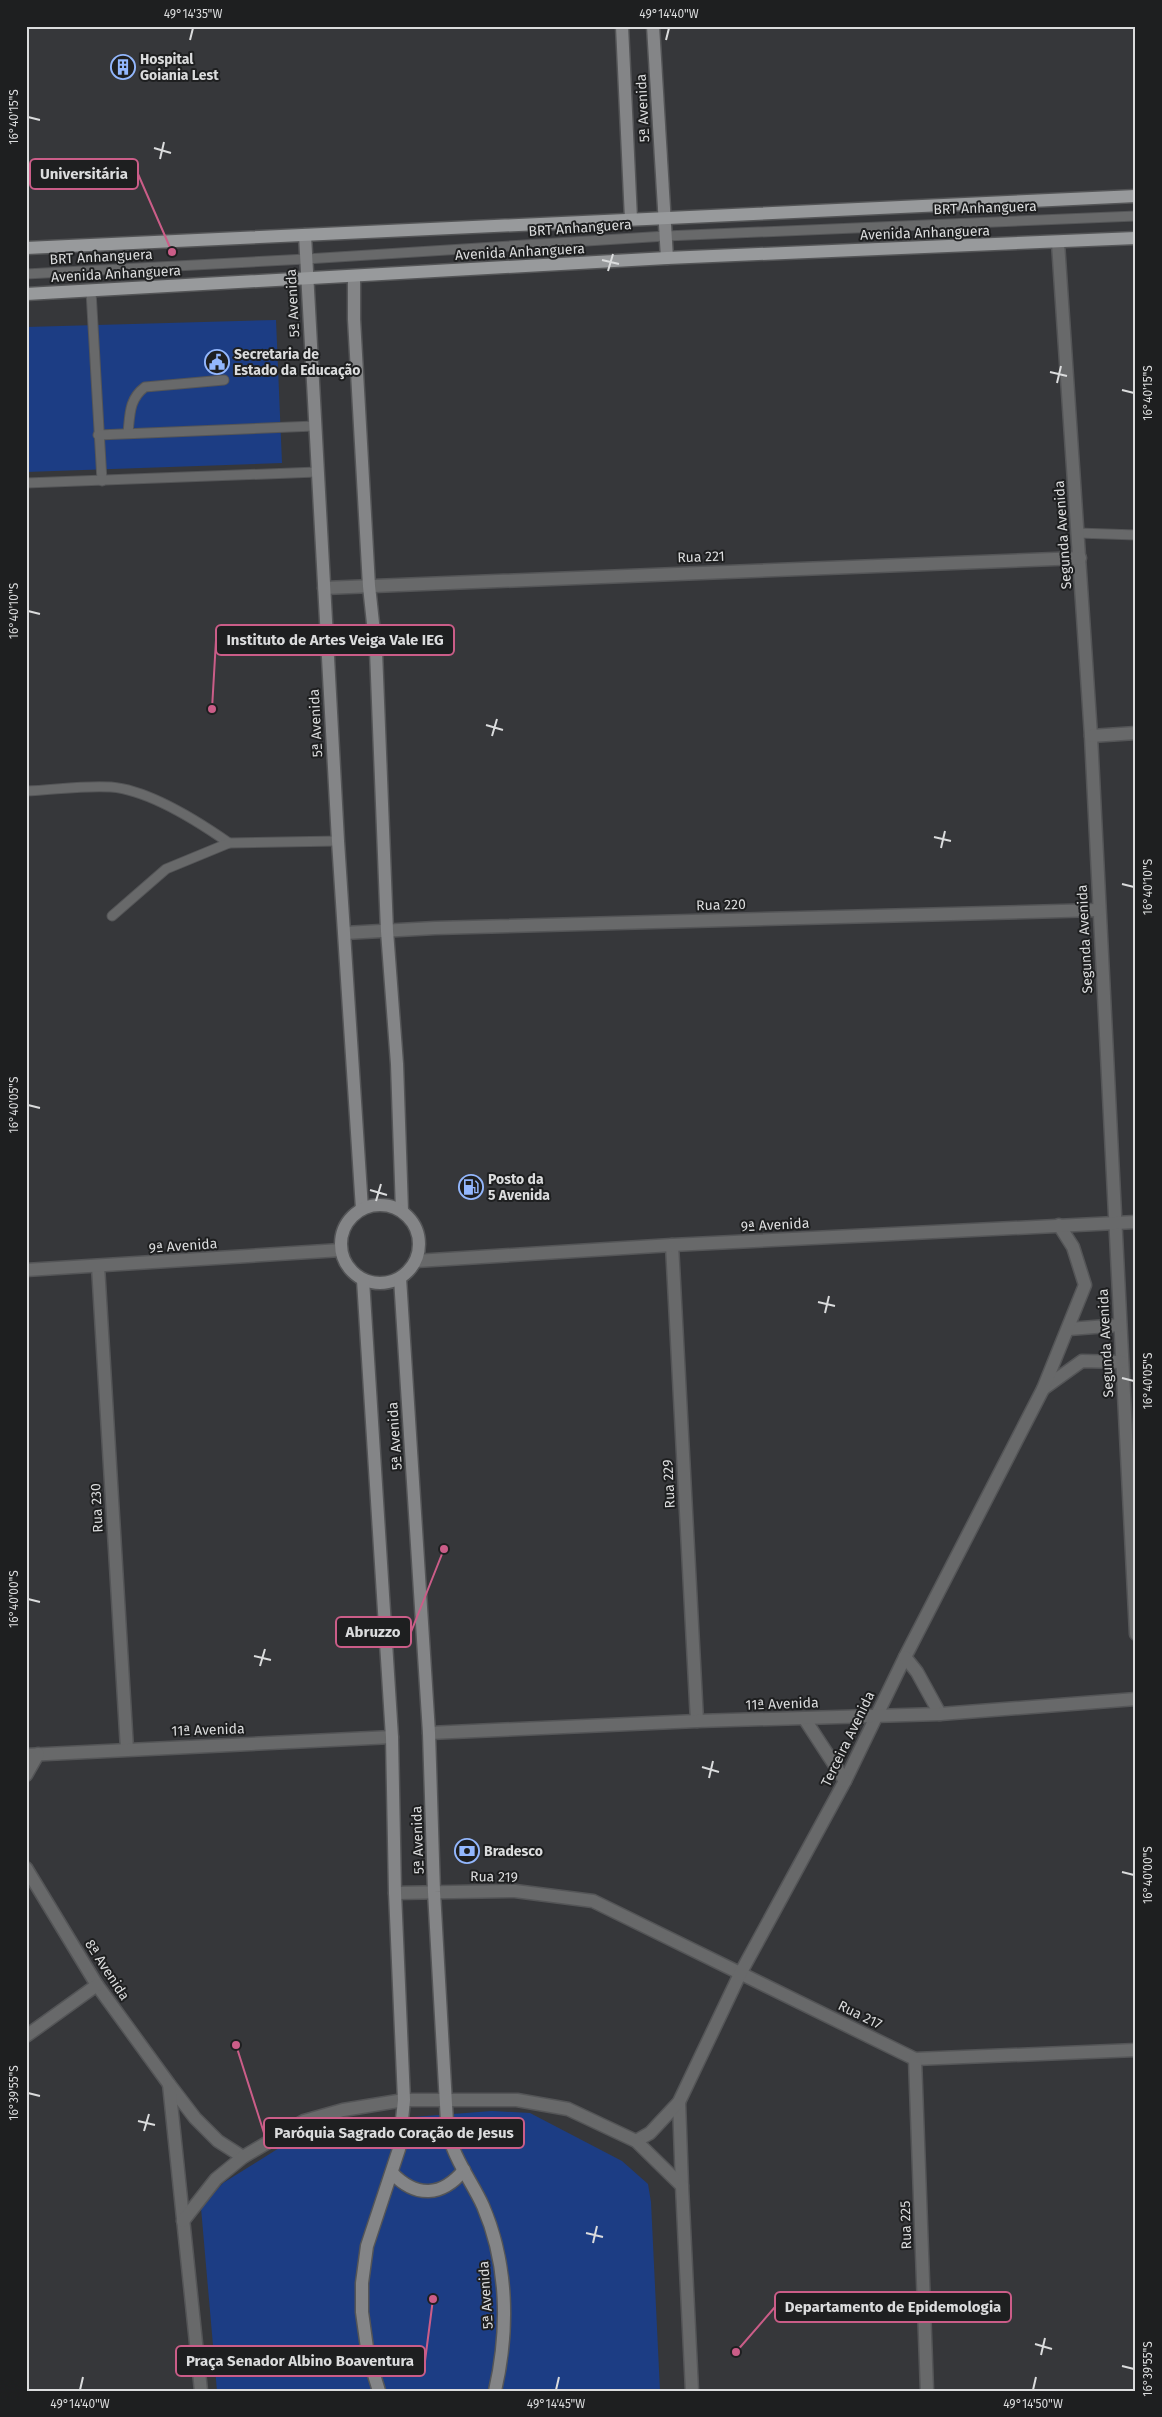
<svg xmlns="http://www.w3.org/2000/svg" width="1162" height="2417" viewBox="0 0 1162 2417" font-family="'Fira Sans',sans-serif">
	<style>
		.green { fill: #1c3d84 }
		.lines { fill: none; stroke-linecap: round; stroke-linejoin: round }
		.service-casing { stroke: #545557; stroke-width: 11 }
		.minor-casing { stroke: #545557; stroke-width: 15 }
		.tertiary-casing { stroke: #545557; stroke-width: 15 }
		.secondary-casing { stroke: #545557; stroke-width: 15 }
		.primary-casing { stroke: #545557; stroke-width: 15 }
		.service { stroke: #68696a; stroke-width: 9 }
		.minor { stroke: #68696a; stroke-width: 12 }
		.tertiary { stroke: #68696a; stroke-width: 12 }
		.secondary { stroke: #848587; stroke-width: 12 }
		.primary { stroke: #989a9c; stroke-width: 12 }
		.ticks { fill: none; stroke: #dbdcdd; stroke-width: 2 }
		.labels { text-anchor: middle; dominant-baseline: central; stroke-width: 4; stroke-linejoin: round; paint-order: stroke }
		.poi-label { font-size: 14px; font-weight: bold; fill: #dbdcdd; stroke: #1e1f20; text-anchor: start }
		.street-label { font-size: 14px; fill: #dbdcdd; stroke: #1e1f20 }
		.leader { fill: none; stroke: #cb5d88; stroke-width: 2 }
		.callout-dot { fill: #cb5d88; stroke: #1e1f20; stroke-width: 2 }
		.callout { fill: #1e1f20; stroke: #cb5d88; stroke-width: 2 }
		.callout-label { font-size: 15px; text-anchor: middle; font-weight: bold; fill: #dbdcdd }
		.neatline { fill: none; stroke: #dbdcdd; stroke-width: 2 }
		.ticks-label { font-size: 12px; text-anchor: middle; fill: #dbdcdd }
	</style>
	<rect width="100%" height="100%" fill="#36373a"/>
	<g class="green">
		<polygon points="276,320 282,463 26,472 26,327"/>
		<polygon points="492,2111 530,2113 622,2161 648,2184 651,2202 660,2391 217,2391 201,2208 223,2183 311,2128 360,2121"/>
	</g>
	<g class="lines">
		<defs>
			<g id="service">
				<polyline points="26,274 306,259 666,236 1136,216"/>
				<polyline points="91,291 102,481"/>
				<path d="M128,433C130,414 129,399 145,387L224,380"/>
				<polyline points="98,435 315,426"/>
				<polyline points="26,483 317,472"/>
				<polyline points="1078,533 1136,535"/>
				<path d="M26,791C54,790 84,785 111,787C148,790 199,822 229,843"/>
				<polyline points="112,916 166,869 229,843 338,841"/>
			</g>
			<g id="minor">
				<polyline points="1058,243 1091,736 1136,1634"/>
				<polyline points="324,588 1080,558"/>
				<polyline points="1091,736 1136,733"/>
				<polyline points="345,933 435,928 1098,910"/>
				<polyline points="672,1245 697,1721"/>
				<polyline points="98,1266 127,1749"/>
				<polyline points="1069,1329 1120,1325"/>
				<polyline points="1043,1389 1082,1361 1122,1362"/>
				<polyline points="26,1868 97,1985 169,2084 195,2118 218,2141 243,2157"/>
				<polyline points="395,1893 515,1891 593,1901 915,2059 1136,2050"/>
				<polyline points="26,2036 97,1985"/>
				<polyline points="915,2059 927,2391"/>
				<polyline points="169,2084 201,2391"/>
				<polyline points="679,2102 682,2186"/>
				<polyline points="636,2141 650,2133 679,2102 740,1974 845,1781 905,1657 1043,1389 1085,1285 1073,1247 1059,1225"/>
				<polyline points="183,2221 216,2179 243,2157 304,2121 343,2110 404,2100 517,2100 568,2109 636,2141 682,2186 692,2391"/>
			</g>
			<g id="tertiary">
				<polyline points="416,1261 672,1245 1136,1222"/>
				<polyline points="26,1270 341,1250"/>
				<polyline points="905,1657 917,1672 940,1714"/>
				<polyline points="804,1718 845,1781"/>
				<polyline points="429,1733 697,1721 940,1714 1136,1699"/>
				<polyline points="26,1755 392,1737"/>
				<polyline points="26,1775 38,1754"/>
			</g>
			<g id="secondary">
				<polyline points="622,26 631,219"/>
				<polyline points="653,26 667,258"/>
				<polyline points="305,235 338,841 362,1209"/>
				<polyline points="354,277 354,319 369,586 376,651 387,931 397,1064 402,1211"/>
				<circle cx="380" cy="1244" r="39"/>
				<path d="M400,1278L429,1733L434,1892L447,2122C449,2131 451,2140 453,2148C461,2169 474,2186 483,2206C508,2264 509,2330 495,2391"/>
				<polyline points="363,1280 392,1737 395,1893 404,2100 399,2149 367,2246 362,2283 362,2312 368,2355 379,2391"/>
				<path d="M392,2173C416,2198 442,2197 464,2170"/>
			</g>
			<g id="primary">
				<polyline points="26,248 1136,196"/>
				<polyline points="26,294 667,258 1136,238"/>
			</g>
		</defs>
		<use href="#service" class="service-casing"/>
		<use href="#minor" class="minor-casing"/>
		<use href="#tertiary" class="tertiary-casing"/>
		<use href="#secondary" class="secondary-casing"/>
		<use href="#primary" class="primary-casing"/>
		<use href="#service" class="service"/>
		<use href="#minor" class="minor"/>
		<use href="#tertiary" class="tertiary"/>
		<use href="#secondary" class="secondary"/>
		<use href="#primary" class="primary"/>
	</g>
	<path class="ticks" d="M190,40L193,28M666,40L669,28M28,117L40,120M154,148L171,153M160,159L164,142M602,260L619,264M608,271L613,254M1050,372L1067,376M1057,383L1061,366M1122,390L1134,393M28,611L40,614M486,725L503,730M492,736L497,719M934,837L951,841M941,848L945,831M1122,884L1134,887M28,1105L40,1108M370,1190L387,1195M376,1201L381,1184M818,1302L835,1306M825,1313L829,1296M1122,1378L1134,1381M28,1599L40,1602M254,1656L271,1660M260,1666L265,1649M702,1767L719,1772M709,1778L713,1761M1122,1872L1134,1875M28,2093L40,2096M138,2121L155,2125M144,2131L149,2114M586,2233L603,2237M593,2243L597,2226M1035,2344L1052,2349M1041,2355L1045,2338M1122,2366L1134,2369M80,2390L83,2377M556,2390L559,2377M1033,2390L1036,2377"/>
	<defs>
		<symbol id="building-ring" viewBox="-11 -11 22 22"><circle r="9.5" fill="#1e1f20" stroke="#93b7fd" stroke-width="1.5"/><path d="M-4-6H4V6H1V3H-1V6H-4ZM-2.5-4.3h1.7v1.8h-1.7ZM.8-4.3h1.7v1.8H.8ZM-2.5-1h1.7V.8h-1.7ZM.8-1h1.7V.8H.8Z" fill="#93b7fd"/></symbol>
		<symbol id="civic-ring" viewBox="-11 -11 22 22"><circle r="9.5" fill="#1e1f20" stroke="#93b7fd" stroke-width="1.5"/><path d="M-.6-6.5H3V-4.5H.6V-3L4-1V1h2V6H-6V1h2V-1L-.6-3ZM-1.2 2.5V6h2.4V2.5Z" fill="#93b7fd"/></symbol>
		<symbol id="fuel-ring" viewBox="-11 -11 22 22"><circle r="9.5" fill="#1e1f20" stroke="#93b7fd" stroke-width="1.5"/><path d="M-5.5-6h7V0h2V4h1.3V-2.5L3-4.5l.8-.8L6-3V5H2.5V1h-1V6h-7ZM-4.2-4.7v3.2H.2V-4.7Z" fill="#93b7fd"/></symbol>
		<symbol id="bank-ring" viewBox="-11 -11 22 22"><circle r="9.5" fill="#1e1f20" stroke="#93b7fd" stroke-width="1.5"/><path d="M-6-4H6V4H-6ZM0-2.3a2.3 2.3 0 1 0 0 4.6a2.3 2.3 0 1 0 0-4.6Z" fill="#93b7fd"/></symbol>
	</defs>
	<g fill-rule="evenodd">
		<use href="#building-ring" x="109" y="53" width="28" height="28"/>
		<use href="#civic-ring" x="203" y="348" width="28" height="28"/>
		<use href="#fuel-ring" x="457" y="1173" width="28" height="28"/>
		<use href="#bank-ring" x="453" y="1837" width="28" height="28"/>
	</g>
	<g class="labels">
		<g class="poi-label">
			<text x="140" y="59">Hospital<tspan x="140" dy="16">Goiania Lest</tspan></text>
			<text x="234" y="354">Secretaria de<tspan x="234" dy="16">Estado da Educação</tspan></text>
			<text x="488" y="1179">Posto da<tspan x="488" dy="16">5 Avenida</tspan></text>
			<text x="484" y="1851">Bradesco</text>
		</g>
		<g class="street-label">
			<text transform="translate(643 108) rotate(-93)">5ª Avenida</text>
			<text transform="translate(985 208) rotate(-2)">BRT Anhanguera</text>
			<text transform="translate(580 228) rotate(-4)">BRT Anhanguera</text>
			<text transform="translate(925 233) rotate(-2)">Avenida Anhanguera</text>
			<text transform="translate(520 252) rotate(-3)">Avenida Anhanguera</text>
			<text transform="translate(101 257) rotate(-3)">BRT Anhanguera</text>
			<text transform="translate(116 274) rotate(-3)">Avenida Anhanguera</text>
			<text transform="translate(293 303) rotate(-93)">5ª Avenida</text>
			<text transform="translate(1063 535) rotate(-94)">Segunda Avenida</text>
			<text transform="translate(701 557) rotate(-2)">Rua 221</text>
			<text transform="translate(316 723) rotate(-93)">5ª Avenida</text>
			<text transform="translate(721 905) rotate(-2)">Rua 220</text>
			<text transform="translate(1085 939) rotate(-93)">Segunda Avenida</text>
			<text transform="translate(775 1225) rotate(-3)">9ª Avenida</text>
			<text transform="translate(183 1246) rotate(-4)">9ª Avenida</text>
			<text transform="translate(1106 1343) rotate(-93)">Segunda Avenida</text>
			<text transform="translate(395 1436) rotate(-94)">5ª Avenida</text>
			<text transform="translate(669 1484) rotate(-93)">Rua 229</text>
			<text transform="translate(97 1508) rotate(-93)">Rua 230</text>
			<text transform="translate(782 1704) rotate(-2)">11ª Avenida</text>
			<text transform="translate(208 1730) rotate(-2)">11ª Avenida</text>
			<text transform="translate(848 1739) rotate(-64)">Terceira Avenida</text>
			<text transform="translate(418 1840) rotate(-92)">5ª Avenida</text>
			<text transform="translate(494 1877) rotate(1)">Rua 219</text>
			<text transform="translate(107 1970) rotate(57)">8ª Avenida</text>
			<text transform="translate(860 2015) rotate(26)">Rua 217</text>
			<text transform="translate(906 2225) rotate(-92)">Rua 225</text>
			<text transform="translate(486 2295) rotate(-94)">5ª Avenida</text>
		</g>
	</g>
	<path class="leader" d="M172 252L138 174M212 709L216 640M444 1549L411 1632M236 2045L264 2133M736 2352L775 2307M433 2299L425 2361"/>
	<g class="callout-dot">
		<circle cx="172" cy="252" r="5"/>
		<circle cx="212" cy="709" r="5"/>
		<circle cx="444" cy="1549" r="5"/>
		<circle cx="236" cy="2045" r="5"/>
		<circle cx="736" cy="2352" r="5"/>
		<circle cx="433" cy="2299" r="5"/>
	</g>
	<g class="callout">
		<rect x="30" y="159" width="108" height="30" rx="5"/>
		<rect x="216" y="625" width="238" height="30" rx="5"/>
		<rect x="336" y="1617" width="75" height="30" rx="5"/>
		<rect x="264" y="2118" width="260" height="30" rx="5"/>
		<rect x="775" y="2292" width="236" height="30" rx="5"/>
		<rect x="176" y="2346" width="249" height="30" rx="5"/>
	</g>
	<g class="callout-label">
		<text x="84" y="179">Universitária</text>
		<text x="335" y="645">Instituto de Artes Veiga Vale IEG</text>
		<text x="373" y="1637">Abruzzo</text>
		<text x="394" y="2138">Paróquia Sagrado Coração de Jesus</text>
		<text x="893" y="2312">Departamento de Epidemologia</text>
		<text x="300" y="2366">Praça Senador Albino Boaventura</text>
	</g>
	<rect width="1162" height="2417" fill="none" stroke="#1e1f20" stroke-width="55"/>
	<rect x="28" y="28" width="1106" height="2362" class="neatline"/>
	<g class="ticks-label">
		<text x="193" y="18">49°14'35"W</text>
		<text x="669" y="18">49°14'40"W</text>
		<text transform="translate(14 117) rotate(-90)" y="4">16°40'15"S</text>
		<text transform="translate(1148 393) rotate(-90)" y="4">16°40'15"S</text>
		<text transform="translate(14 611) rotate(-90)" y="4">16°40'10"S</text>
		<text transform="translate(1148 887) rotate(-90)" y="4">16°40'10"S</text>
		<text transform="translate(14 1105) rotate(-90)" y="4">16°40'05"S</text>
		<text transform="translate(1148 1381) rotate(-90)" y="4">16°40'05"S</text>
		<text transform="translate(14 1599) rotate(-90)" y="4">16°40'00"S</text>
		<text transform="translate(1148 1875) rotate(-90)" y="4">16°40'00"S</text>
		<text transform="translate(14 2093) rotate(-90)" y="4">16°39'55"S</text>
		<text transform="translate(1148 2369) rotate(-90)" y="4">16°39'55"S</text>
		<text x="80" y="2408">49°14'40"W</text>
		<text x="556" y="2408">49°14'45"W</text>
		<text x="1033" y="2408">49°14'50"W</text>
	</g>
</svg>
